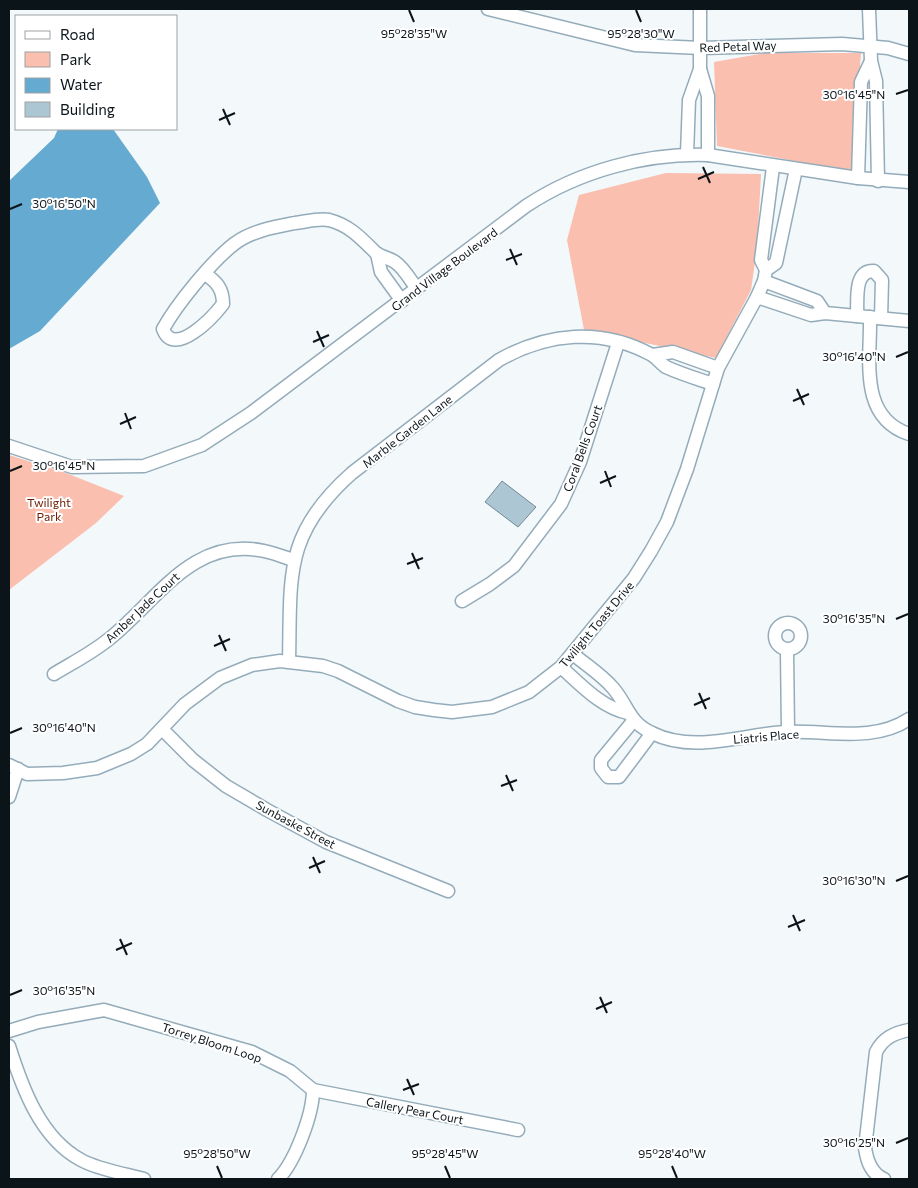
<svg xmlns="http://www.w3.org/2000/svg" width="918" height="1188" viewBox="0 0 918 1188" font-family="Commissioner,sans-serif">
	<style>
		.green { fill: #fabfae }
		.water { fill: #65aad0 }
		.building { fill: #adc6d4; stroke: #718895 }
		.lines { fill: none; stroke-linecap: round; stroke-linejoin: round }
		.minor-casing { stroke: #94acba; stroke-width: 15 }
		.minor { stroke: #fff; stroke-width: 12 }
		.ticks { fill: none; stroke: #0b1419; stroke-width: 2 }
		.labels { text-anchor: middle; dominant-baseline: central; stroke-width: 4; stroke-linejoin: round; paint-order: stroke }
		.street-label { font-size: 12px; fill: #0b1419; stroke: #fff }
		.park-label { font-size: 12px; fill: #6b1a00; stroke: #fff }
		.ticks-label { font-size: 12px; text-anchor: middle; fill: #0b1419; stroke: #fff; stroke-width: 4; stroke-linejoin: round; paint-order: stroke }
	</style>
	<rect width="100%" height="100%" fill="#f3f8fb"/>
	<g class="green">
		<polygon points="765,53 861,53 852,172 717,146 714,62"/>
		<polygon points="666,173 761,174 757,248 751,290 716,358 584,330 567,240 579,195"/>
		<polygon points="9,455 66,473 124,496 96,523 9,590"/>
	</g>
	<polygon class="water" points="58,129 113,129 147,177 160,203 40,331 9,349 9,181 54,138"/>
	<polygon class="building" points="502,481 536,507 518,527 485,502"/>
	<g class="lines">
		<defs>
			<g id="minor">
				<polyline points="488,9 635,45 701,48 842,44 888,48 909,54"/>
				<polyline points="869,9 871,61 876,81 878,181"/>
				<polyline points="700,69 708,96 708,155"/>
				<polyline points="687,154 689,100 700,69 700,9"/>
				<polyline points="858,178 861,82 871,61"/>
				<polyline points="377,254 381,272 402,301"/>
				<polyline points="766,270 776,263 796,169"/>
				<path d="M205,274C217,282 223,289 223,304C213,317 174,359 163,329C177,304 211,262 234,244C251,231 274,227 295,223C305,222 318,218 329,220C349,225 361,238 375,252C381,257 389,258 395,262C404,268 411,281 417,289"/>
				<polyline points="764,281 817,301 825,313"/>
				<polyline points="757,297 811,315 825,313 909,321"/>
				<path d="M857,316C858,301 853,270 874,271L882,280L881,318"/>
				<path d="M870,317C871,359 858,417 909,434"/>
				<polyline points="653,355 673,352 718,368"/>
				<path d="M9,446L72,467L144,466L202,445L251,413L526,206C579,171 645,153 708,155L858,178L909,182"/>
				<polyline points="462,601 490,584 514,566 561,504 580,462 618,343"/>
				<circle cx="788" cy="636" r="13"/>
				<polyline points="787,650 788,732"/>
				<path d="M573,654C586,665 602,675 613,688C628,705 628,722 652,733C694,754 743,734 787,732C828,730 873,743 909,719"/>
				<path d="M289,661C291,576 283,534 352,473L499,360C547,333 601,327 652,355C657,358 661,364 666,367C681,374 698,379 713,384"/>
				<path d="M561,667C581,685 602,708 628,713"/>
				<path d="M54,674C72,663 92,653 109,639C157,601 192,536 264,551C274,553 284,557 293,560"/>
				<polyline points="634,720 601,760 601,768 608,777 619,777 652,733"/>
				<polyline points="162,729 193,760 226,786 267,810 326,842 448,891"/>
				<polyline points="9,765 27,774 63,773 97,768 131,754 147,744 185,704 220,678 252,665 280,661 323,666 338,671 398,701 415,707 434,710 452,712 492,707 529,692 561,667 634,578 651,551 667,522 687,469 718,368 757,297 764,281 766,270 761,260 773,167"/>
				<polyline points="9,797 18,769"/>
				<path d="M9,1031L38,1022L104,1010L252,1052L290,1071L313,1090C313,1114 295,1162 278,1179"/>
				<path d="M9,1046C22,1087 40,1138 81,1160C97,1169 125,1174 144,1179"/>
				<polyline points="313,1090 518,1130"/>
				<path d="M884,1179C871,1174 867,1161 865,1148L876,1052C883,1038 894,1033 909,1030"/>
			</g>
		</defs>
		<use href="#minor" class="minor-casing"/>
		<use href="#minor" class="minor"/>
	</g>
	<path class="ticks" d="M409,10L414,22M636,10L641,22M896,94L908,90M223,109L230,125M219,120L235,113M703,167L710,183M698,179L714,172M10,209L22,204M510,249L517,265M506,260L522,254M317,331L324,347M313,342L329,335M896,357L908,352M797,389L804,405M793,401L809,394M125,413L131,429M120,424L136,417M10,471L22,466M605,471L611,487M600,483L616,476M412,553L419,569M407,564L423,558M896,619L908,614M219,635L226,651M214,646L230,639M699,693L706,709M694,705L710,698M10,733L22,728M506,775L513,791M501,786L517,780M313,857L320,873M309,868L325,861M896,881L908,876M793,915L800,931M788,927L805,920M120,939L127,955M116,950L132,943M10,995L22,990M600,997L607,1013M596,1009L612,1002M407,1079L414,1095M403,1090L419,1084M896,1143L908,1138M217,1166L222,1178M445,1166L450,1178M672,1166L677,1178"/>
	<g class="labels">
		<g class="street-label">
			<text transform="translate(738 46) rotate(-2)">Red Petal Way</text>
			<text transform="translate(444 269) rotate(-37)">Grand Village Boulevard</text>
			<text transform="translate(407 431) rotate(-38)">Marble Garden Lane</text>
			<text transform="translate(582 448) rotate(-70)">Coral Bells Court</text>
			<text transform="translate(142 607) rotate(-43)">Amber Jade Court</text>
			<text transform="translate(596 624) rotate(-50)">Twilight Toast Drive</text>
			<text transform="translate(766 736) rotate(-5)">Liatris Place</text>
			<text transform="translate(296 824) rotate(28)">Sunbaske Street</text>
			<text transform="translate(212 1042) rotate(18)">Torrey Bloom Loop</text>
			<text transform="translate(415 1110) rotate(11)">Callery Pear Court</text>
		</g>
		<g class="park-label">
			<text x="49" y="502">Twilight<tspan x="49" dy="14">Park</tspan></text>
		</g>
	</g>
	<g class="ticks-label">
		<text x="414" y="38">95°28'35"W</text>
		<text x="641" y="38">95°28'30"W</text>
		<text x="854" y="99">30°16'45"N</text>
		<text x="64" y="208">30°16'50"N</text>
		<text x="854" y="361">30°16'40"N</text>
		<text x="64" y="470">30°16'45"N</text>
		<text x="854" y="623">30°16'35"N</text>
		<text x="64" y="732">30°16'40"N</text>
		<text x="854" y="885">30°16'30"N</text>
		<text x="64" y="995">30°16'35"N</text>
		<text x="854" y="1147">30°16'25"N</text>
		<text x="217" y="1158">95°28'50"W</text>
		<text x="445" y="1158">95°28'45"W</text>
		<text x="672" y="1158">95°28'40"W</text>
	</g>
	<rect width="918" height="1188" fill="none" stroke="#0b1419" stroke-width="20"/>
	<rect x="15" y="15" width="162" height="115" fill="#ffffff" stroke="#9da1a3"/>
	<rect x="25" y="31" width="25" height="8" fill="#ffffff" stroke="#9da1a3"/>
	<text x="60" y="40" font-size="15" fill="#0b1419">Road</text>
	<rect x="25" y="52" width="25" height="15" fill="#fabfae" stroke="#9da1a3"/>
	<text x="60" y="65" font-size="15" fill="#0b1419">Park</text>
	<rect x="25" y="78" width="25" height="15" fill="#65aad0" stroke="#9da1a3"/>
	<text x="60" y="90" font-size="15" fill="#0b1419">Water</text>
	<rect x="25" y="102" width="25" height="15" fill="#adc6d4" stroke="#9da1a3"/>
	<text x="60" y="115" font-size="15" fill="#0b1419">Building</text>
</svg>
